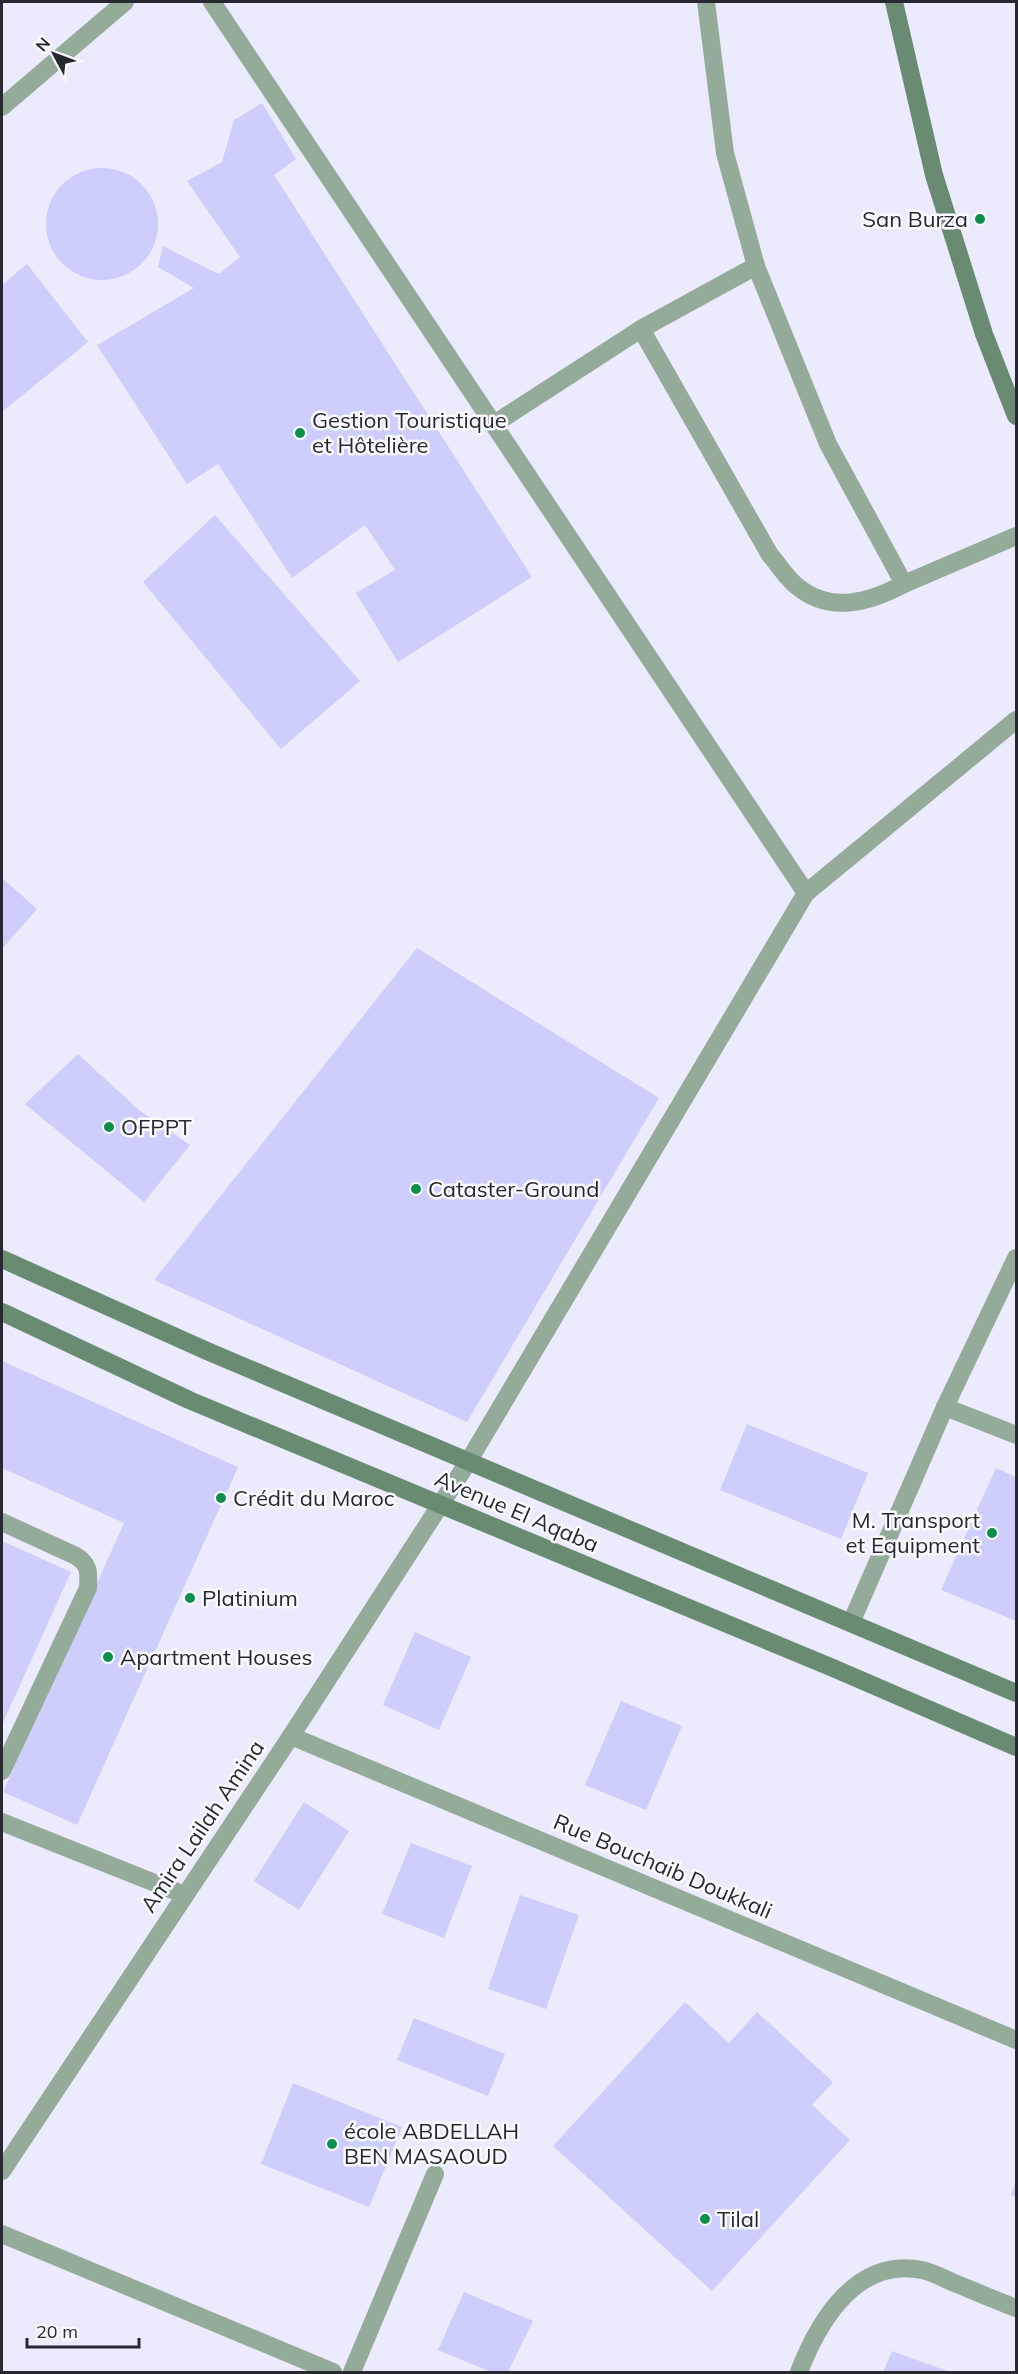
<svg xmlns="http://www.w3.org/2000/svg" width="1018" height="2374" viewBox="0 0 1018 2374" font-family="Mulish,sans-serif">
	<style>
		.building { fill: #cdcefb }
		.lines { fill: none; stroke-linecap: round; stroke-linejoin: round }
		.street { stroke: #95ab9a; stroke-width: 18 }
		.secondary { stroke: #698b72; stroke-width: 18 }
		.poi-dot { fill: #0b8f4c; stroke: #fafaff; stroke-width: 2 }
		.labels { text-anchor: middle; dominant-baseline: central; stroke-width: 5; stroke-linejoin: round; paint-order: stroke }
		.poi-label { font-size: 22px; fill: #282831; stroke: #fafaff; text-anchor: start }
		.street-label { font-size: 22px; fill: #282831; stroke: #fafaff }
	</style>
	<rect width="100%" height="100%" fill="#ebebfd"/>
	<g class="building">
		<polygon points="262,103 296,159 274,175 532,577 398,662 356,593 395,570 365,525 292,578 218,464 187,484 97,345 194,288 158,267 163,246 219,274 240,257 187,181 222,162 234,120"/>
		<circle cx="102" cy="224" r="56"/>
		<polygon points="27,264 88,342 2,412 2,285"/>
		<polygon points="215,515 360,681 281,749 143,582"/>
		<polygon points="2,878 37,909 2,949"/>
		<polygon points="417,948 659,1098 467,1422 154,1280"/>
		<polygon points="78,1054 139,1110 190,1145 144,1202 25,1104"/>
		<polygon points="2,1361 238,1467 77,1825 3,1792 124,1523 2,1468"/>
		<polygon points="747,1424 868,1473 841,1539 720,1490"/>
		<polygon points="996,1468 1016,1477 1016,1621 941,1590"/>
		<polygon points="2,1541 71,1572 2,1725"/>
		<polygon points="415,1632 471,1657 439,1730 383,1705"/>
		<polygon points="621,1701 682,1726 646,1810 585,1785"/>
		<polygon points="304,1802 349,1831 299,1910 254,1881"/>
		<polygon points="411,1843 472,1866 444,1938 382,1914"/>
		<polygon points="520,1895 579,1915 546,2009 488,1989"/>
		<polygon points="685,2002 729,2043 757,2012 833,2082 812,2105 850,2140 712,2291 553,2146"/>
		<polygon points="414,2018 505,2054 488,2096 397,2060"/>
		<polygon points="293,2083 402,2127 369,2207 261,2164"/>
		<polygon points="1016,2181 1016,2197 1011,2195"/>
		<polygon points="464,2292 533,2321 508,2372 491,2372 438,2350"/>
		<polygon points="892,2351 950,2372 883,2372"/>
	</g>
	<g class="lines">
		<g class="street">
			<polyline points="212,2 806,893"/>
			<polyline points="2,107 125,2"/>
			<path d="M641,329L770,555C779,565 787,579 798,587C831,614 870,602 904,584L828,444L756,266L725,153L706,2"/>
			<polyline points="494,424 641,329 756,266"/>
			<polyline points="904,584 1016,536"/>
			<polyline points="945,1407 1016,1435"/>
			<path d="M2,1522L76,1556C89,1564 89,1572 88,1588L2,1771"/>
			<polyline points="851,1623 945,1407 1016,1258"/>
			<polyline points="291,1736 1016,2040"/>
			<polyline points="2,1822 185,1895"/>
			<polyline points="2,2171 291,1736 468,1462 806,893 1016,720"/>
			<polyline points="2,2234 333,2372"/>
			<polyline points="352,2372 435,2174"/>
			<path d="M799,2372C819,2320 857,2257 922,2270C932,2272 943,2278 952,2282C974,2291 995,2300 1016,2308"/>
		</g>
		<g class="secondary">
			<polyline points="894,2 934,175 984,334 1016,416"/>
			<polyline points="2,1259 207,1351 1016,1693"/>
			<polyline points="2,1312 189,1400 833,1668 1016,1747"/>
		</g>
	</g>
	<g class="poi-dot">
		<circle cx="980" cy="219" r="6"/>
		<circle cx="300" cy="433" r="6"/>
		<circle cx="109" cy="1127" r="6"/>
		<circle cx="416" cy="1189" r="6"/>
		<circle cx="221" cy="1498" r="6"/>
		<circle cx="992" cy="1533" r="6"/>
		<circle cx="190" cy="1598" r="6"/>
		<circle cx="108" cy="1657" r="6"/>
		<circle cx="332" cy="2144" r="6"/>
		<circle cx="705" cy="2219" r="6"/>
	</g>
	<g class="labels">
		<g class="poi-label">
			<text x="968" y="219" text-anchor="end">San Burza</text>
			<text x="312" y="420">Gestion Touristique<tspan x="312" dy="25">et Hôtelière</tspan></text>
			<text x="121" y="1127">OFPPT</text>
			<text x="428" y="1189">Cataster-Ground</text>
			<text x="233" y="1498">Crédit du Maroc</text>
			<text x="980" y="1520" text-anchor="end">M. Transport<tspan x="980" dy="25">et Equipment</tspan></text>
			<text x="202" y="1598">Platinium</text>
			<text x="120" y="1657">Apartment Houses</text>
			<text x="344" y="2131">école ABDELLAH<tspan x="344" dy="25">BEN MASAOUD</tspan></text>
			<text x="717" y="2219">Tilal</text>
		</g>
		<g class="street-label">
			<text transform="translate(517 1511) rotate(23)">Avenue El Aqaba</text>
			<text transform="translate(202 1826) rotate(-56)">Amira Lailah Amina</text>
			<text transform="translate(663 1866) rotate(23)">Rue Bouchaib Doukkali</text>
		</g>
	</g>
	<rect width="1018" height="2374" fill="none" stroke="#282831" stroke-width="6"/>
	<g transform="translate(54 54) rotate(311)" stroke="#fafaff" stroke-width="4.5" paint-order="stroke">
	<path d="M0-4.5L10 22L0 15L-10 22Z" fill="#282831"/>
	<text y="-9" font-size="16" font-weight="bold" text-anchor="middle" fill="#282831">N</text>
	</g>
	<path d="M27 2338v9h112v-9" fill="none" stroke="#282831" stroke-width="3"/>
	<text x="36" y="2338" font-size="18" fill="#282831" stroke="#fafaff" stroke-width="4.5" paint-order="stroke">20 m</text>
</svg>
